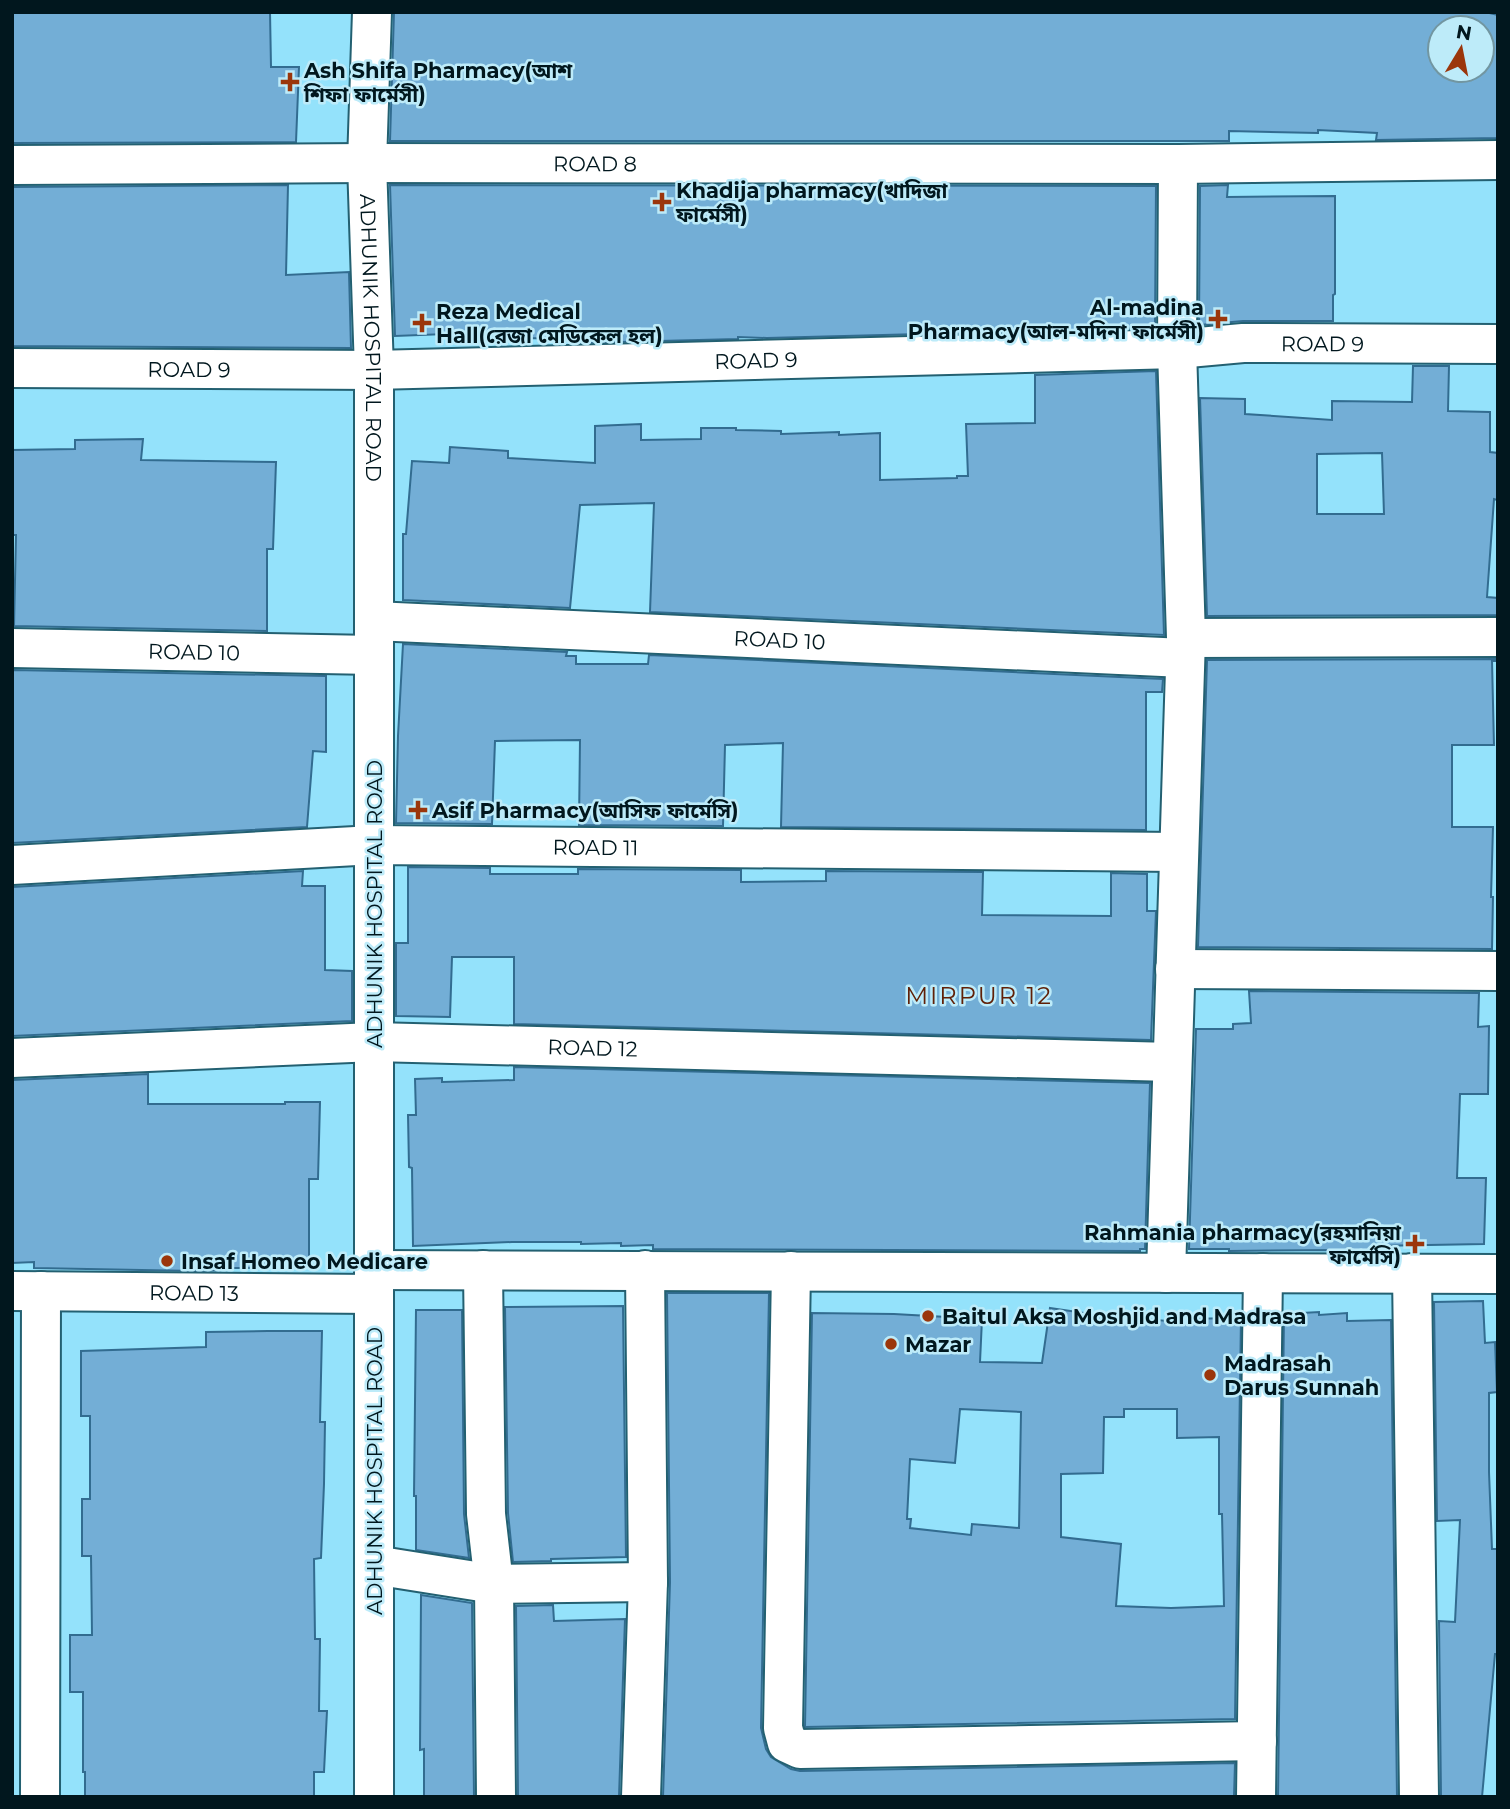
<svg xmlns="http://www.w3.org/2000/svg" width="1510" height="1809" viewBox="0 0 1510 1809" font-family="Montserrat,'Noto Sans Bengali',sans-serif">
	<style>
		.building { fill: #73aed6; stroke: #326c90; stroke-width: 2; fill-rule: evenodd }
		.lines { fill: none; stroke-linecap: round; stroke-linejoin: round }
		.minor-casing { stroke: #236071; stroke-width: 42 }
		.minor { stroke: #fff; stroke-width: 38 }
		.poi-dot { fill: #9b360b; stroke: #bdebf9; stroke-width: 2.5 }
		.labels { text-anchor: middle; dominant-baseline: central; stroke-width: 5; stroke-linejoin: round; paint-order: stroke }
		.poi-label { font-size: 21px; font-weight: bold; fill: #01171e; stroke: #bdebf9; text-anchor: start }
		.street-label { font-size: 21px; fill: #01171e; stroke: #bdebf9 }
		.quarter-label { font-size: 24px; letter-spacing: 2px; fill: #602007; stroke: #bdebf9 }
	</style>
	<rect width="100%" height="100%" fill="#94e2fb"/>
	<g class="building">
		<polygon points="12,12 270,12 271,67 299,67 296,142 12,143"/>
		<path d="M394,12H1485L1498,15V138L1376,140L1377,133L1318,130V133L1229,131V141H390ZM1440,28H1482V70H1440Z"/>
		<polygon points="288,185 286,275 349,272 351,348 12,346 12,187"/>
		<polygon points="390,185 1156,186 1155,328 767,338 738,337 738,339 580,343 580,339 519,338 472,340 472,333 395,336"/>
		<polygon points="1228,185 1227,197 1335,196 1335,294 1333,295 1333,321 1243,321 1199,325 1200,186"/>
		<path d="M1413,366H1449L1448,411L1490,412V452L1498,453V486L1497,500L1494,499L1487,597L1498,598V615L1207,616L1200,398L1245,399V414L1332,420V401L1412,402ZM1382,453L1384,514H1317V454Z"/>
		<polygon points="1156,371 1164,635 650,612 654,503 580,505 570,608 403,600 403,534 406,534 412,461 449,463 450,447 508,451 508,458 595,463 595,426 641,424 641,440 701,439 701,428 736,428 736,430 781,431 781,434 839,432 839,435 880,433 880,480 957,478 957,476 968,476 966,424 1035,423 1035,375"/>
		<polygon points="143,439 141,460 276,462 273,549 267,549 267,631 14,626 16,535 12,535 12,450 75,449 75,440"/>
		<polygon points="403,644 567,652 566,656 576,656 576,664 648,664 649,655 1163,679 1162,692 1146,692 1146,830 781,827 783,743 725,745 723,826 579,825 580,740 495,741 492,824 396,823 398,736"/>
		<polygon points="1498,659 1498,661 1492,661 1494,745 1452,745 1452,827 1493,827 1491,897 1493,897 1492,949 1198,947 1207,660"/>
		<polygon points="13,670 326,676 326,752 313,751 307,827 12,843"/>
		<polygon points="408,867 490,868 490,874 578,874 578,869 741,870 741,882 826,881 826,871 983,872 982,915 1111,916 1111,873 1147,874 1147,911 1156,911 1151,1040 514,1024 514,957 452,957 450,1017 396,1016 396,943 408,943"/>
		<polygon points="303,871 302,886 325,886 325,970 352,971 352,1021 12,1036 12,887"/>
		<polygon points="1249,991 1479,993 1478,1027 1489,1026 1488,1094 1460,1094 1457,1178 1486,1178 1484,1244 1372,1246 1372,1252 1338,1252 1338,1250 1229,1251 1229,1249 1189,1249 1196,1029 1233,1029 1233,1024 1251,1023"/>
		<polygon points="514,1067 1150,1083 1145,1249 1140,1249 1140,1251 653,1249 653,1245 621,1246 621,1243 581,1244 581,1242 512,1242 413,1246 412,1168 409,1167 408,1115 416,1115 415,1079 442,1078 442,1082 514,1080"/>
		<polygon points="148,1074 148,1104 285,1104 285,1102 320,1102 318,1179 309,1179 309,1260 270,1259 270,1268 232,1268 232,1270 195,1271 34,1268 34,1262 12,1263 12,1080"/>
		<polygon points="667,1293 769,1293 761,1728 766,1749 771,1757 791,1769 800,1771 1235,1763 1234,1797 663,1797 670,1582"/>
		<polygon points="1483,1301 1485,1343 1495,1342 1497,1392 1489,1393 1489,1472 1492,1549 1498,1549 1498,1654 1495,1654 1482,1797 1441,1797 1439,1621 1455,1622 1460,1520 1437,1521 1434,1302"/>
		<polygon points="623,1306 626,1557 551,1559 551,1561 513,1562 508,1513 505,1307"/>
		<path d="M1050,1308L1091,1314L1178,1322V1319L1241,1318L1235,1719L805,1727L812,1313L894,1314L982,1319L980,1362L1042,1363ZM960,1409L1021,1412L1019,1528L972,1524L971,1535L910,1528L911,1519H907L910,1459L955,1463ZM1124,1409H1177V1438L1219,1437V1514H1222L1224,1606L1171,1608L1116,1606L1121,1544L1061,1537V1474L1103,1473L1104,1417H1124Z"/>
		<polygon points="416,1310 462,1310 464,1514 469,1558 416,1550 416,1496 414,1496"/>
		<polygon points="1319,1312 1319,1315 1347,1313 1347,1321 1391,1320 1397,1797 1278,1797 1284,1314"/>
		<polygon points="268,1331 322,1331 320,1422 325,1422 324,1484 321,1558 314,1559 315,1639 320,1639 319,1711 327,1711 324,1772 314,1772 314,1797 85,1797 85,1772 83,1772 83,1692 70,1692 70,1635 92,1635 91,1556 82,1556 82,1499 90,1499 90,1416 81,1416 81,1351 206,1347 206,1332"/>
		<polygon points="421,1595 472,1603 474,1797 424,1797 424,1749 420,1750"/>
		<polygon points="553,1605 554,1621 625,1619 619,1797 518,1797 516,1606"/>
	</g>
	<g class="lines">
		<defs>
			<g id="minor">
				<path id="s1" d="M372,12L367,163L374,370V1797"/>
				<path id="s2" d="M12,165L367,163L1178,164L1498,160"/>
				<path id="s3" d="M12,368L374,370L1177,349L1243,343L1498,344"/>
				<path id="s4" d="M374,621L1184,658"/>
				<polyline points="1186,638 1498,637"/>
				<path id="s5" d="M12,648L374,655"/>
				<path id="s6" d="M12,865L374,845L1179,852"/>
				<polyline points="1175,969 1498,971"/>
				<path id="s7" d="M12,1058L374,1042L1172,1062"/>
				<polyline points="374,1270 1498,1274"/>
				<polyline points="483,1270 486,1514 494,1584 496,1797"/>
				<polyline points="791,1271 783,1728 787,1743 800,1749 1257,1741"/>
				<polyline points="1166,1273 1186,638 1177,349 1178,164"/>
				<polyline points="1412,1273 1419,1797"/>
				<path id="s8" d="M12,1291L374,1294"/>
				<polyline points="374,1565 494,1584 648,1582"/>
				<polyline points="40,1797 41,1291"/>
				<polyline points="641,1797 648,1582 645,1270"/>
				<polyline points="1256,1797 1263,1273"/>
			</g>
		</defs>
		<use href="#minor" class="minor-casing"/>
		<use href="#minor" class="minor"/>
	</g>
	<g class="poi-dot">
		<path d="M286.5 71.5h7v7h7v7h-7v7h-7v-7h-7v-7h7z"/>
		<path d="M658.5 191.5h7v7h7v7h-7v7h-7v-7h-7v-7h7z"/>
		<path d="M1214.5 308.5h7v7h7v7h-7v7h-7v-7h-7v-7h7z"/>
		<path d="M418.5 312.5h7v7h7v7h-7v7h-7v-7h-7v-7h7z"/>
		<path d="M414.5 799.5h7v7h7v7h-7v7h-7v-7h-7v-7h7z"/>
		<path d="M1411.5 1233.5h7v7h7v7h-7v7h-7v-7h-7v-7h7z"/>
		<circle cx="167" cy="1261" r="7"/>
		<circle cx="928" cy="1316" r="7"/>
		<circle cx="891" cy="1344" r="7"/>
		<circle cx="1210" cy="1375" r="7"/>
	</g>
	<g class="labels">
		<g class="poi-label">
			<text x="304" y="70">Ash Shifa Pharmacy(আশ<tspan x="304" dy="24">শিফা ফার্মেসী)</tspan></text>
			<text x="676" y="190">Khadija pharmacy(খাদিজা<tspan x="676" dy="24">ফার্মেসী)</tspan></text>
			<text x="1204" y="307" text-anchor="end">Al-madina<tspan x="1204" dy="24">Pharmacy(আল-মদিনা ফার্মেসী)</tspan></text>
			<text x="436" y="311">Reza Medical<tspan x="436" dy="24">Hall(রেজা মেডিকেল হল)</tspan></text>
			<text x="432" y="810">Asif Pharmacy(আসিফ ফার্মেসি)</text>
			<text x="1401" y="1232" text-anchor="end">Rahmania pharmacy(রহমানিয়া<tspan x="1401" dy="24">ফার্মেসি)</tspan></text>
			<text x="181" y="1261">Insaf Homeo Medicare</text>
			<text x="942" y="1316">Baitul Aksa Moshjid and Madrasa</text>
			<text x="905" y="1344">Mazar</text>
			<text x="1224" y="1363">Madrasah<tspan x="1224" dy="24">Darus Sunnah</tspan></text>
		</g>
		<g class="street-label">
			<text stroke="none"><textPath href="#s2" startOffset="583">ROAD 8</textPath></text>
			<text stroke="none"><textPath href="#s1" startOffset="326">ADHUNIK HOSPITAL ROAD</textPath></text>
			<text stroke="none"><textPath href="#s3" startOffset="1311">ROAD 9</textPath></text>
			<text stroke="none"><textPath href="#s3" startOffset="744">ROAD 9</textPath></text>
			<text stroke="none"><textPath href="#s3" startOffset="177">ROAD 9</textPath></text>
			<text stroke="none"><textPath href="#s4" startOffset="406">ROAD 10</textPath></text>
			<text stroke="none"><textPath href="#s5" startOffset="182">ROAD 10</textPath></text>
			<text stroke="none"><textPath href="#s6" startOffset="584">ROAD 11</textPath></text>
			<text transform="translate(374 904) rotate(-90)">ADHUNIK HOSPITAL ROAD</text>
			<text stroke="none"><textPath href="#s7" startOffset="581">ROAD 12</textPath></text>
			<text stroke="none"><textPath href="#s8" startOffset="182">ROAD 13</textPath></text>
			<text transform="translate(374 1471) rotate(-90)">ADHUNIK HOSPITAL ROAD</text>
		</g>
		<g class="quarter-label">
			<text x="979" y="995">MIRPUR 12</text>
		</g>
	</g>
	<rect width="1510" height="1809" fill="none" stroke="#01171e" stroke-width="28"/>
	<g transform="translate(1461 49) rotate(10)"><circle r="33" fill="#bdebf9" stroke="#7296a1" stroke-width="2"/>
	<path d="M0-5L12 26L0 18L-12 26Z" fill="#9b360b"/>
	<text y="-10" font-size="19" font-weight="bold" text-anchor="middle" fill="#01171e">N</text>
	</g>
</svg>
